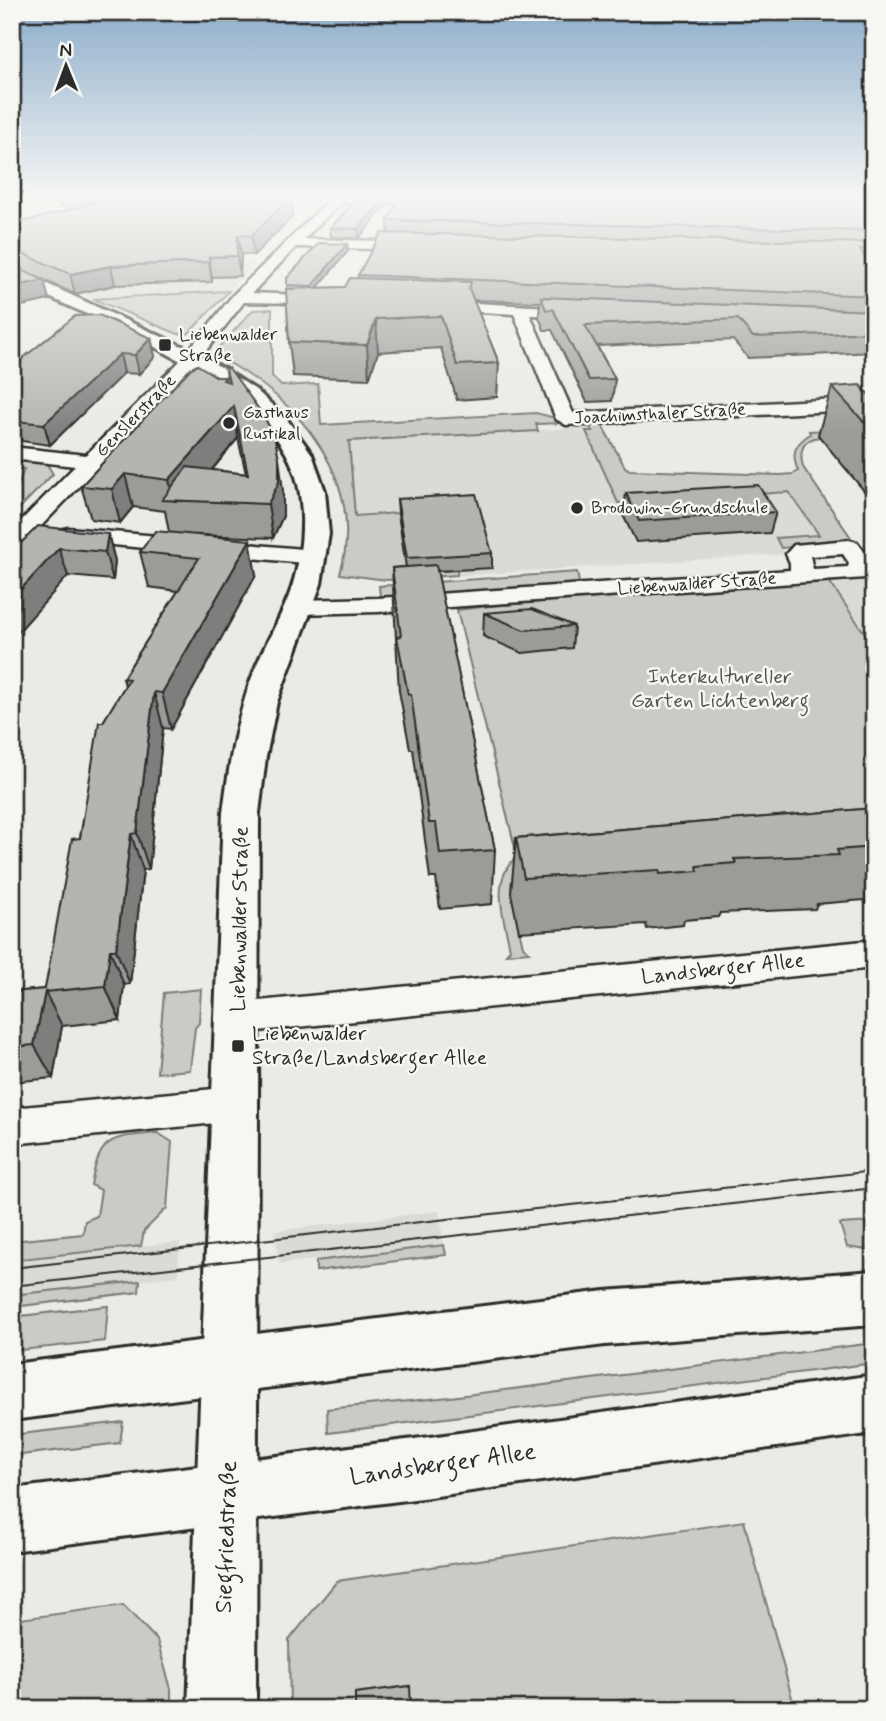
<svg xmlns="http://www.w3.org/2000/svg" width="886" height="1721" viewBox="0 0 886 1721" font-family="Mynerve,sans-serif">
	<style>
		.built { fill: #dadad6 }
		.green { fill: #cacac7; stroke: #7a7a79; stroke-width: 2 }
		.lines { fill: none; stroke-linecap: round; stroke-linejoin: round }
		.street-casing { stroke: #2b2b2b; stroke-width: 5 }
		.secondary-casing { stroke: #2b2b2b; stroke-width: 6 }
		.primary-casing { stroke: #2b2b2b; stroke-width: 6 }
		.street { fill: #f6f6f2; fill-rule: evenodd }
		.secondary { fill: #f6f6f2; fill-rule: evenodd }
		.primary { fill: #f6f6f2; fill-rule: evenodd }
		.tram { stroke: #2b2b2b; stroke-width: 2 }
		.wall { fill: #9b9b98; stroke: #2b2b2b; stroke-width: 2; fill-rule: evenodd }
		.shaded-wall { fill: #7e7e7c; stroke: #2b2b2b; stroke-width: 2 }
		.building { fill: #b4b4b1; stroke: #2b2b2b; stroke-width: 2 }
		.poi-dot { fill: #2b2b2b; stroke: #f6f6f2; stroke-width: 2.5 }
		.labels { text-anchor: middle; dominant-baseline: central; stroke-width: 5; stroke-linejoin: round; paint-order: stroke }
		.far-poi-label { font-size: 18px; fill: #2b2b2b; stroke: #f6f6f2; text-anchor: start }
		.far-street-label { font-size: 18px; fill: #2b2b2b; stroke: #f6f6f2 }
		.park-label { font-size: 21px; fill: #535352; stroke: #f6f6f2 }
		.street-label { font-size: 21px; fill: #2b2b2b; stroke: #f6f6f2 }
		.poi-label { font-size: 21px; fill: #2b2b2b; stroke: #f6f6f2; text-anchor: start }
		.near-street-label { font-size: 24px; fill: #2b2b2b; stroke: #f6f6f2 }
	</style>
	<rect width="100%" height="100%" fill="#eaeae6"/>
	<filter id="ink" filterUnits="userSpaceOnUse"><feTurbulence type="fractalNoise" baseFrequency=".0143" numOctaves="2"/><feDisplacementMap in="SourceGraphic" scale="14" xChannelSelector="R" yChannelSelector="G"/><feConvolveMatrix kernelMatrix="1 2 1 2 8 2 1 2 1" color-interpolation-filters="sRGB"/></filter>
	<g filter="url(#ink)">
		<g class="built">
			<polygon points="140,256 255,264 227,291 93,299 54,281"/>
			<polygon points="590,427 592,431 587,431 618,502 789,492 819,536 776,538 785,554 408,579 355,516 349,441"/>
			<polygon points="874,576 874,647 829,581 872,581"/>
			<polygon points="439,1211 444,1245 280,1264 274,1231"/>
			<polygon points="180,1242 178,1276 12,1295 12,1260"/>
		</g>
		<g class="green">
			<polygon points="229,291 188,334 178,334 93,299"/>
			<path d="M272,309V376L281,386L318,384L321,425L536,413L559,419L562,423L536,424L538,431L349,441L355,516L398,513L407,573L457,570V575L387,580L340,574C367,481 300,400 222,359L216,350L253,310Z"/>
			<path d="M605,424L603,427L625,467L630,470L780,475L793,474L798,471C791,453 794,445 810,434L809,431L848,429L845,434C822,436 794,434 803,467L856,545L845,543L781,548L776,538L819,535L789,492L618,503L586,431H592L590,427H575Z"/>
			<polygon points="12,460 47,464 53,474 12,516 12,503 24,469 12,469"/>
			<polygon points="577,572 579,583 576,586 385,599 380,596 379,586"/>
			<path d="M829,581L874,647V815L523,863L512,878L511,893L523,947L529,952L506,954L510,949C504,917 489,881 517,856L457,610L490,606Z"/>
			<polygon points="201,989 199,1023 195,1028 190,1070 157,1073 164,993"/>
			<path d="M158,1133L172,1142L167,1208L144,1231L141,1246L12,1260V1241L83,1234L85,1221L97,1216L101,1190L91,1185C100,1135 112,1137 158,1133Z"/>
			<polygon points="874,1222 874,1251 847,1247 840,1224"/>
			<polygon points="444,1245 446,1255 316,1271 316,1261"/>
			<polygon points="140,1281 139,1292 12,1307 12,1295"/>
			<polygon points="108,1306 105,1341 12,1351 12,1317"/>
			<polygon points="874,1343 874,1363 328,1433 327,1409 450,1397"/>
			<polygon points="123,1422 120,1443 12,1456 12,1435"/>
			<polygon points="744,1521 795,1709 290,1709 289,1640 337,1581"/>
			<polygon points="123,1605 157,1640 171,1689 171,1709 12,1709 12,1620"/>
		</g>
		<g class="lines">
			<defs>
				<g id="street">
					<polygon points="335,194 439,195 445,199 439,203 342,202 304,239 415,242 422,246 415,250 296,247 252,293 328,296 336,301 334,304 244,302 191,370 20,548 12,550 12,530 75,466 12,459 12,447 86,455 179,362 233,295"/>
					<polygon points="436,301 589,309 591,312 589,315 583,317 530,315 573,413 874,397 874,409 566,425 556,419 514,314 430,309 428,306"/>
					<polygon points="68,528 314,550 322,552 325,557 322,562 314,564 60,540 57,535 60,530"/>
					<path d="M849,540L857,542L873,563L865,578L378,612L299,614L290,612L287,607L290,602L299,600L378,598L790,570V563L786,554L794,545ZM843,554L849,563L848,567L813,569L810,556Z"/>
					<polygon points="874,940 874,968 238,1033 225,1029 220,1018 225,1007 238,1003"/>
					<polygon points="235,1087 249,1092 254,1104 249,1116 235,1121 12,1144 12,1108"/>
				</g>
				<path id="secondary" d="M12,268L182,346L221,367L256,390L286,418L312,454L325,491L329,534L321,584L277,702L266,757L259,813L256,1709H188L223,813C229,764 237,715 255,669C266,641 283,615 292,587C305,545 308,492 286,453C242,373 93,319 12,280Z"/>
				<g id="primary">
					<polygon points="874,1271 874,1325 605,1345 12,1420 12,1364 605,1291"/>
					<polygon points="874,1375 874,1433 430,1497 12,1551 12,1489 430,1437"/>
				</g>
			</defs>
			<use href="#street" class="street-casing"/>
			<use href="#secondary" class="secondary-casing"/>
			<use href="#primary" class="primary-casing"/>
			<use href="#street" class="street"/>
			<use href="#secondary" class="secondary"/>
			<use href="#primary" class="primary"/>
			<g class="tram">
				<polyline points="12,1268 874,1171"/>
				<polyline points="12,1286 874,1188"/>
			</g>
		</g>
		<g class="wall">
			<polygon points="30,194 273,194 271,197 293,216 254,255 241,254 240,276 212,277 212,282 115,285 75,294 12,266 12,222 27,221 71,210"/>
			<polygon points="874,194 874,268 870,268 874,275 874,352 748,358 733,340 597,346 615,379 612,401 587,402 552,330 544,330 539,317 540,302 473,300 499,363 497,397 457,400 441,348 378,352 369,379 293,376 289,342 287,278 347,244 348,251 317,288 345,287 358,278 358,275 388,233 388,220"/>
			<polygon points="386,205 359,238 331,237 330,228"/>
			<polygon points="151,338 155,357 139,374 124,373 50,445 21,441 21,439 12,438 12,367"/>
			<path d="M225,366L283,491V516L273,538L199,535L256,575L171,729L163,728L149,869L143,870L130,984L124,985L120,1020L62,1026L53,1078L12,1082V992L45,989L80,838L103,722L125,686L123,678L178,591L149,587L140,552L169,532L165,511L133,507L120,523L91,519L81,486L217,377H225V381L228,382ZM238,438L246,474L212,470Z"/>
			<polygon points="832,387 874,400 874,503 818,435"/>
			<polygon points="626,493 776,512 770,533 636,542 623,515"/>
			<polygon points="397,499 492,553 492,568 437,571 495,850 492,904 440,909 436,878 430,878 413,749 410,749 399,691 392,568 406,567 398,513"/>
			<polygon points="108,534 115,561 113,580 68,576 12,552"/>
			<polygon points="484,613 574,626 572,648 522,653 483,636"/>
			<polygon points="874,808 874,903 866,904 864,900 817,904 815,909 720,913 718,917 684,920 683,925 647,929 646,924 519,932 511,893 516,838"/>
		</g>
		<g class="shaded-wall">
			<polygon points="252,194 273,194 253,213 251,196"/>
			<polygon points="386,197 386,205 359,238 358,229"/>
			<polygon points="291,198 293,216 254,255 251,236"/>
			<polygon points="238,235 241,254 240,276 237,256"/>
			<polygon points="347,244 348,251 313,293 312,286"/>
			<polygon points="209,257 212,277 212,282 209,262"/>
			<polygon points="111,266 115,285 75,294 70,274"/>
			<polygon points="44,280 49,300 13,308 12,287"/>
			<polygon points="376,319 378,352 369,379 367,345"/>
			<polygon points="151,338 155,357 139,374 135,355"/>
			<polygon points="120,354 124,373 50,445 44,424"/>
			<polygon points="234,406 238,438 186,501 174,501 169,480"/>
			<polygon points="279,458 283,491 283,516 273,538 268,504"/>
			<polygon points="125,474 133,507 120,523 112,489"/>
			<polygon points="108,534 115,561 113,580 105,552"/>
			<polygon points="250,540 256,575 171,729 162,693"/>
			<polygon points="59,548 68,576 12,639 12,599"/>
			<polygon points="154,692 163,728 149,869 137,833"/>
			<polygon points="131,834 143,870 130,984 116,950"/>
			<polygon points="110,950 124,985 120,1020 105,986"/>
			<polygon points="45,992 62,1026 53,1078 34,1045"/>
		</g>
		<g class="building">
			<polygon points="72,194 252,194 251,196 291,198 251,236 238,235 237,256 209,257 209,262 111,266 70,274 12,249 12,222 23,219 27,221 96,203"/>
			<polygon points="401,194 874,194 874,231 388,220"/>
			<polygon points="360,196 386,197 358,229 330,228"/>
			<polygon points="381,233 874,243 874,249 860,249 874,275 874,296 358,275"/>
			<polygon points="319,243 347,244 312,286 287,285 287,278"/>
			<polygon points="12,266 44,280 12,287"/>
			<polygon points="350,278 471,282 469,289 499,363 457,365 441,316 376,319 367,345 289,342 286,289 345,287"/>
			<polygon points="541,297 874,311 874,332 753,337 738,319 585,325 615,379 589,380 553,309 546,310"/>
			<polygon points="99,315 151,338 135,355 120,354 44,424 15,421 17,419 12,418 12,367 75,316"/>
			<polygon points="198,365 217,377 225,377 223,380 229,382 225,366 229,368 263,415 274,435 279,458 279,482 268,504 162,500 187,467 248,474 234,406 169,480 125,474 112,489 81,486 191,368"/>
			<polygon points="860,385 874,400 874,433 832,387"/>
			<polygon points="758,485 776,512 639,521 626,493"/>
			<polygon points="476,494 492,553 407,558 397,499"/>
			<polygon points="38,526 108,534 105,552 59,548 12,599 12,552"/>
			<polygon points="155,531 250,540 162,693 154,692 137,833 131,834 116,950 110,950 105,986 45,992 34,1045 12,1047 12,992 45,989 72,839 80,838 99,722 103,722 129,679 123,678 199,558 140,552"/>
			<polygon points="436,565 495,850 440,854 436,823 429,823 411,694 408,694 397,637 401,636 392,568"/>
			<polygon points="532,609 574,626 524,630 484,613"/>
			<polygon points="874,808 874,847 837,850 839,855 734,859 736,863 697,866 698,871 660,874 659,870 524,878 516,838"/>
			<polygon points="410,1686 411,1709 355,1709 355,1693"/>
			<polygon points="636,1699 638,1709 580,1709 580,1705"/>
		</g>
	</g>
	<linearGradient id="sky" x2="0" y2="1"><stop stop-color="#8bacca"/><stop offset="0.45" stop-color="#f6f6f4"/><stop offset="1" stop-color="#f6f6f4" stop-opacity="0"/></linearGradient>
	<rect width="886" height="435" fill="url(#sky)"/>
	<g class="poi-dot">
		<rect x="158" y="338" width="14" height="14" rx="3.5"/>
		<circle cx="229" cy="423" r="7"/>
		<circle cx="577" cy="508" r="7"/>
		<rect x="231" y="1039" width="14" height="14" rx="3.5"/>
	</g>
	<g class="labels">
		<g class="far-poi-label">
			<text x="179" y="335">Liebenwalder<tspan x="179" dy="21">Straße</tspan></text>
			<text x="243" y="413">Gasthaus<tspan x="243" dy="21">Rustikal</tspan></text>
			<text x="591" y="508">Brodowin-Grundschule</text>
		</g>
		<g class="far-street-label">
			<text transform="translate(660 414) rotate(-3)">Joachimsthaler Straße</text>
			<text transform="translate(136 416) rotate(-46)">Genslerstraße</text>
			<text transform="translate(697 584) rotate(-4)">Liebenwalder Straße</text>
		</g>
		<g class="park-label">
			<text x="720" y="677">Interkultureller<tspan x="720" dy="24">Garten Lichtenberg</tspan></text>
		</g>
		<g class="street-label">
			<text transform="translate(240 919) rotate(-89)">Liebenwalder Straße</text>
			<text transform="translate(723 969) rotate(-6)">Landsberger Allee</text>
		</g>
		<g class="poi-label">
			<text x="252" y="1034">Liebenwalder<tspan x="252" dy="24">Straße/Landsberger Allee</tspan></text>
		</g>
		<g class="near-street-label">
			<text transform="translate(443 1465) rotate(-8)">Landsberger Allee</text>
			<text transform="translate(227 1537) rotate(-88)">Siegfriedstraße</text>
		</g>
	</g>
	<rect width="886" height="1721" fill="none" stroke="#f6f6f2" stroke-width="42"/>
	<rect x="21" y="21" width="844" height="1679" fill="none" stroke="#2b2b2b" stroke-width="2.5" filter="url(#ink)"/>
	<g transform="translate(66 66) rotate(359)" stroke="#f6f6f2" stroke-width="5" paint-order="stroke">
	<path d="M0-5L12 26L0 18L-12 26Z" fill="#2b2b2b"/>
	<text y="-10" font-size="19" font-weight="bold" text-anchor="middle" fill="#2b2b2b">N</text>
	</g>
</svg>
